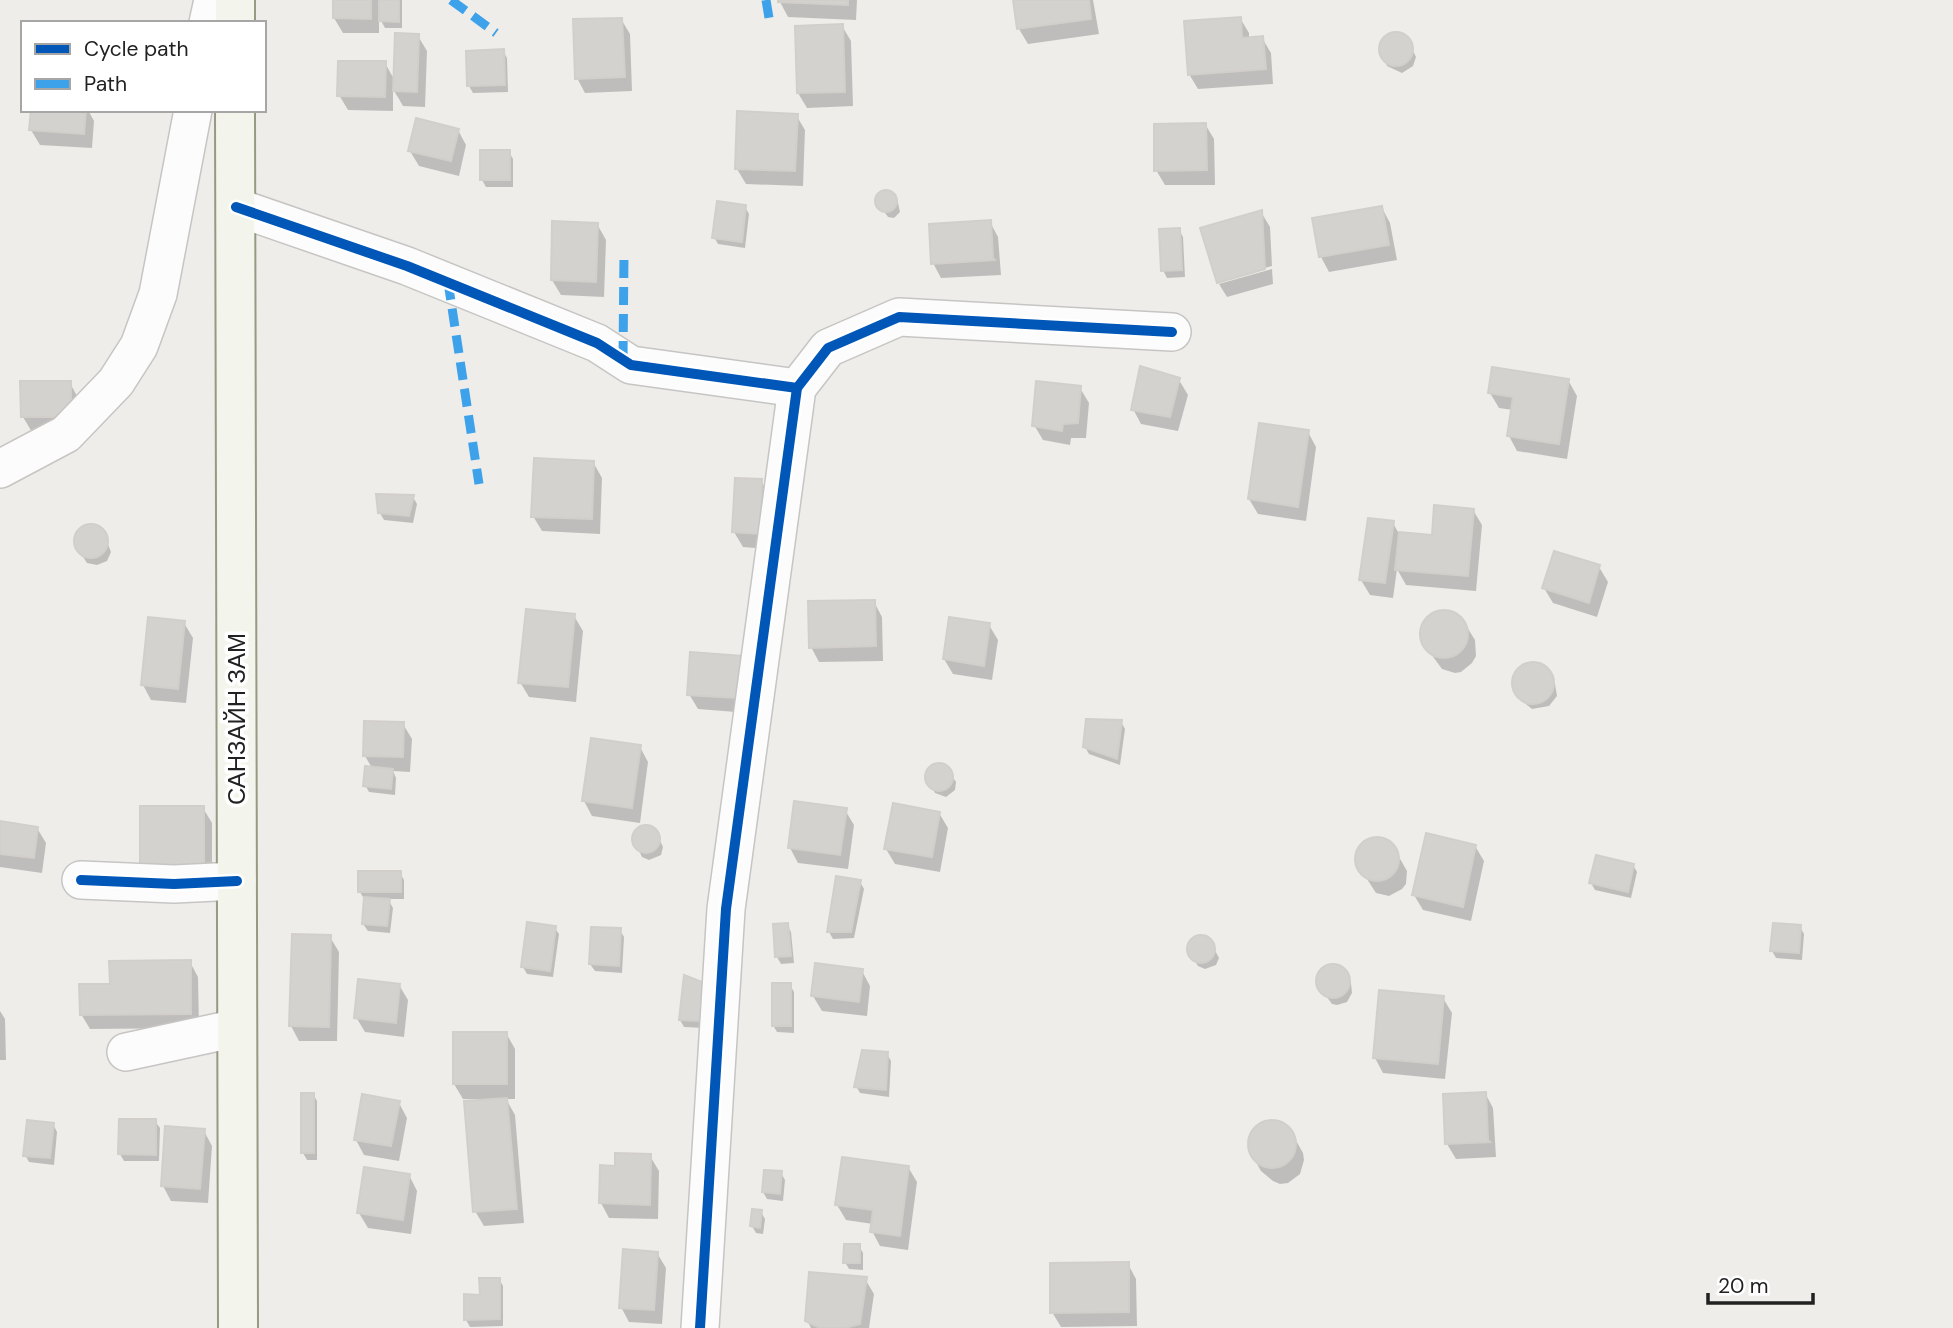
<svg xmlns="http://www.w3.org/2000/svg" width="1953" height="1328" viewBox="0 0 1953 1328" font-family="'DM Sans',sans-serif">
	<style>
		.shadow { fill: #0003 }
		.building { fill: #d4d2cf; stroke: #d2cfcb; stroke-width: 2 }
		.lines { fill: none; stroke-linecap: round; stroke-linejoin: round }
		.street-casing { stroke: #c6c5c4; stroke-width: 40 }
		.secondary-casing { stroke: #979982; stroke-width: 42 }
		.street { stroke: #fdfcfc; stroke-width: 37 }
		.secondary { stroke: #f3f4ec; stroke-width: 38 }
		.quiet { stroke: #3ea2ea; stroke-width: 9; stroke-dasharray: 18 9; stroke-linecap: butt }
		.cycleway-casing { stroke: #fff; stroke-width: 15 }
		.cycleway { stroke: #0057b8; stroke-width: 10 }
		.labels { text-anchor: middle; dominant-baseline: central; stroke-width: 7; stroke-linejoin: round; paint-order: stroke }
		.street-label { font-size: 24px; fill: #212121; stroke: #fff }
	</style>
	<rect width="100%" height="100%" fill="#efedea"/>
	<g class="shadow">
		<polygon points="334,0 402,0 402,28 385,28 379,17 379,33 343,33 334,18"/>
		<polygon points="779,0 857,0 856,20 788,17"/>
		<polygon points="1015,0 1093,0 1099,34 1028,44 1019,29"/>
		<polygon points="1240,18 1249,33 1249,39 1262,38 1271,53 1273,84 1198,89 1189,74"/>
		<polygon points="621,19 630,34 632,91 585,93 577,78"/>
		<polygon points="842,26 851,41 853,106 807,108 798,93"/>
		<polygon points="1394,33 1408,40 1416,57 1413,66 1402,73 1387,66 1380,48 1384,38"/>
		<polygon points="418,36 427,51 425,107 403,106 393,89 393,111 348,110 339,95 385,63 395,81"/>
		<polygon points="503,51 507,58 508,92 473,93 469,86"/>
		<polygon points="32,110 88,110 94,121 92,148 40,145 31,130"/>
		<polygon points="796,115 805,130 803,186 746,184 737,169"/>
		<polygon points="1205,124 1214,139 1215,185 1165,185 1156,170"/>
		<polygon points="458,130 466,145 459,176 419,166 410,151"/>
		<polygon points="509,152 513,159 513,187 486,187 482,180"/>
		<polygon points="888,192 894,195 898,203 900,212 894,218 888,217 878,203 878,197 882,193"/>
		<polygon points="745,207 749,214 745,248 718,244 714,237"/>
		<polygon points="1382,208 1390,223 1397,260 1329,272 1321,257"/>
		<polygon points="1261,212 1270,227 1272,266 1219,281 1219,284 1203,229"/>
		<polygon points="990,222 998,237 1001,275 941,278 933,263"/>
		<polygon points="597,224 606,240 604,297 561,295 552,280"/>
		<polygon points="1179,230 1183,237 1185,277 1167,278 1163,270"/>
		<polygon points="1272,269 1273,284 1227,297 1219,284"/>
		<polygon points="1179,380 1188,395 1178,431 1141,424 1133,409"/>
		<polygon points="1568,380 1577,396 1567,459 1517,451 1509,436 1513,410 1499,408 1490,393"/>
		<polygon points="70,383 78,398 79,432 32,432 23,417"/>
		<polygon points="1080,388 1089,403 1086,438 1071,438 1070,445 1043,440 1034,425"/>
		<polygon points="1308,432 1316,447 1306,521 1258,514 1249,499"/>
		<polygon points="593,462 602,478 600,534 542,531 533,516"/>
		<polygon points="761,481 770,496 767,549 743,547 734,532"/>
		<polygon points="413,497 417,504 413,523 384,520 380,513"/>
		<polygon points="1473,510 1482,525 1476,591 1406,585 1397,569 1393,598 1370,595 1361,580 1393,523 1399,534 1433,536"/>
		<polygon points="91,526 104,534 111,552 107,561 97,565 87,563 76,546 78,532"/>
		<polygon points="1599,567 1608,582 1597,617 1553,603 1544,588"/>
		<polygon points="874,602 882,617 883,661 819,662 811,647"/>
		<polygon points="1439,611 1454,613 1465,624 1475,640 1476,656 1472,663 1461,672 1455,673 1442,669 1423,643 1422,627 1431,615"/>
		<polygon points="574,616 583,631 576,702 529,697 520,682"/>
		<polygon points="184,623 193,638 186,703 151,700 143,685"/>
		<polygon points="989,625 998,640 992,680 953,674 944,659"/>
		<polygon points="755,659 761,714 698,709 689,694"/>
		<polygon points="1537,664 1542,666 1551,676 1555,684 1557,696 1549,706 1532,709 1522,701 1514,681 1515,676 1524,666"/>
		<polygon points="1121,722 1125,729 1120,765 1089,754 1085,747"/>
		<polygon points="403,724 412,739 410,772 393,771 396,778 395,795 369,792 365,785 372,768 365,756"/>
		<polygon points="640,747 648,762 640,823 592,816 584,801"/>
		<polygon points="935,766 947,768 956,782 955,790 946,797 935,793 927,778 929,770"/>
		<polygon points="203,808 212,823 212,887 150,886"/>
		<polygon points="845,810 854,825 848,869 798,863 790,848"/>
		<polygon points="939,813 948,828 940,872 895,864 886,849"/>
		<polygon points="0,823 37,828 46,843 42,873 0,867"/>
		<polygon points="644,827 656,832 663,847 661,855 649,860 642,857 633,838 637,830"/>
		<polygon points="1379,839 1391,843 1407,871 1406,884 1402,889 1389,896 1376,893 1358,865 1358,852 1366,842"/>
		<polygon points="1475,846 1484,861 1471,921 1423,910 1414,895"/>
		<polygon points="1633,865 1637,872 1631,898 1595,890 1591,883"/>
		<polygon points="400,873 404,880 404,899 388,899 393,908 390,933 368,931 363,924 364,899 360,892"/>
		<polygon points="860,882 864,889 854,938 833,939 829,932"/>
		<polygon points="787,925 791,932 794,963 781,964 777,957"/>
		<polygon points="554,927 559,934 553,977 527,974 523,967"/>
		<polygon points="1800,927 1804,934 1802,960 1776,958 1772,951"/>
		<polygon points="620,930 624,937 622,973 595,971 590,964"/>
		<polygon points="1201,936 1209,939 1219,958 1216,965 1205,969 1198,966 1189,951 1190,942"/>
		<polygon points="330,937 339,952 337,1041 299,1041 291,1026"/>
		<polygon points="190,962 198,977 199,1028 90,1029 81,1014"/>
		<polygon points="1335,967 1347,975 1351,983 1352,993 1347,1002 1337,1005 1332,1004 1318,985 1319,975 1326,968"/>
		<polygon points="862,971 870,986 867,1016 822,1011 813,996"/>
		<polygon points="686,977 705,1028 684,1027 680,1020"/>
		<polygon points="399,985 408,1000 404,1037 365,1032 356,1017"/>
		<polygon points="790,985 794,992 794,1033 777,1032 773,1025"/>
		<polygon points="1443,998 1452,1013 1445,1079 1383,1073 1375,1058"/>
		<polygon points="0,1011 5,1019 6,1060 0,1060"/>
		<polygon points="506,1033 515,1049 515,1099 506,1099 515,1115 524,1223 484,1226 475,1211 481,1099 463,1099 454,1084"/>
		<polygon points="887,1054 891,1061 889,1097 860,1093 856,1086"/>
		<polygon points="1485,1093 1493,1108 1496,1157 1456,1159 1447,1144"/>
		<polygon points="313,1094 317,1101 317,1160 307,1160 303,1153"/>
		<polygon points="399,1103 407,1118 399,1161 364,1155 356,1140"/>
		<polygon points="155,1121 160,1128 159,1161 124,1161 120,1154"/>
		<polygon points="1278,1122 1290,1130 1303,1153 1304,1160 1300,1174 1288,1183 1280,1184 1273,1181 1261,1171 1252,1155 1250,1140 1252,1134 1263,1124"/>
		<polygon points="53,1124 57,1132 54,1165 29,1162 25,1155"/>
		<polygon points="204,1131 212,1146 208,1203 171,1201 163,1186"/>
		<polygon points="650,1156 659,1171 658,1219 609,1218 601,1203 616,1167"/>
		<polygon points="908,1167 917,1182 908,1250 880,1246 872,1231 873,1224 846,1220 837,1205"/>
		<polygon points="781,1173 785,1180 783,1201 767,1199 763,1192"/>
		<polygon points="409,1175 417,1191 411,1234 368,1228 359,1213"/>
		<polygon points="761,1212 765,1219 763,1234 756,1233 752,1226"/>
		<polygon points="859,1246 863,1253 863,1270 849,1269 845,1262"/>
		<polygon points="657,1253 666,1268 662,1324 629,1322 621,1307"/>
		<polygon points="1128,1264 1136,1279 1137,1326 1061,1327 1052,1312"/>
		<polygon points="499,1279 503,1286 503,1326 470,1327 466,1320 482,1296"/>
		<polygon points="865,1279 874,1294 869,1328 811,1328 807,1320"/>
	</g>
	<g class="building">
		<polygon points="333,0 371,0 371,19 333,18"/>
		<polygon points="379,0 399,0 399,22 379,21"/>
		<polygon points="778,0 848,0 848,5 778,2"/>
		<polygon points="1013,0 1089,0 1091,19 1017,29"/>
		<polygon points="1241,17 1242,38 1263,36 1266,69 1188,75 1184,21"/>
		<polygon points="622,18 625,77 575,79 573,19"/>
		<polygon points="843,24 845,92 797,93 795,26"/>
		<circle cx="1396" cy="49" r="17"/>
		<polygon points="395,33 419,34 417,92 393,91"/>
		<polygon points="504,49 505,85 467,86 466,51"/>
		<polygon points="338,61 386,61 385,97 337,96"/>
		<polygon points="31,110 86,110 84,134 29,130"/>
		<polygon points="737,111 798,114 795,171 735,169"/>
		<polygon points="416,118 459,129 451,161 408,151"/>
		<polygon points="1206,123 1207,170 1154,171 1154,124"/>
		<rect x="480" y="150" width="30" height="30"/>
		<circle cx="886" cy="201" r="11"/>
		<polygon points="717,201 746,205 742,242 712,238"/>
		<polygon points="1382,206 1389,245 1319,257 1312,218"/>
		<polygon points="1262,210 1265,269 1217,283 1200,228"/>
		<polygon points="991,220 993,259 996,260 931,264 929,224"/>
		<polygon points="552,221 598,223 596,282 551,280"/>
		<polygon points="1180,228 1182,270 1161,271 1159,229"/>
		<polygon points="1140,366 1180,378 1170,417 1131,410"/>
		<polygon points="1492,367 1569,379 1559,444 1507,436 1513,397 1488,393"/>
		<polygon points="20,381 71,381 71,417 21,417"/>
		<polygon points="1036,381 1081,386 1078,423 1063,424 1062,431 1032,426"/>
		<polygon points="1259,423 1309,430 1298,507 1248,499"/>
		<polygon points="534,458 594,461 592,519 531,517"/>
		<polygon points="735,478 762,479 760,534 732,532"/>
		<polygon points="376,494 414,495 409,516 378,513"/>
		<polygon points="1434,505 1474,509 1468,576 1395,570 1399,532 1432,535"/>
		<polygon points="1368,518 1394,521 1385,583 1359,580"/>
		<circle cx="91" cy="541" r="17"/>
		<polygon points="1554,551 1600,565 1589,603 1542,588"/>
		<polygon points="875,600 876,646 809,648 808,601"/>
		<polygon points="526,609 575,614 568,687 518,683"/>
		<circle cx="1444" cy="634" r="24"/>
		<polygon points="148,617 185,621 178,689 141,685"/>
		<polygon points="949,617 990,623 984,666 943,659"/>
		<polygon points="690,652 756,657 753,699 687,695"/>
		<circle cx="1533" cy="683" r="21"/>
		<polygon points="1086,719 1122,720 1117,759 1083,747"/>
		<polygon points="364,721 404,722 403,757 363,756"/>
		<polygon points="591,738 641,745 632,808 582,801"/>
		<circle cx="939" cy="777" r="14"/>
		<polygon points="365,766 393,769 391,789 363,786"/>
		<polygon points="794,801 847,808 840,855 788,848"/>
		<polygon points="893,803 940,812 932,857 884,849"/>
		<polygon points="140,806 204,806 204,872 140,871"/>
		<polygon points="0,821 38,827 34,858 0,854"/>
		<circle cx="646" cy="839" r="14"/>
		<polygon points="1426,833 1476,845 1463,907 1412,895"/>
		<circle cx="1377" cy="859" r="22"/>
		<polygon points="1596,855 1634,864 1628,892 1589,883"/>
		<rect x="358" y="871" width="43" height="21"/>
		<polygon points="836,876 861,880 851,932 827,932"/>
		<polygon points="364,897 390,899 387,926 362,924"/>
		<polygon points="527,922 556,926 550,971 521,967"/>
		<polygon points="788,923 791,956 775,957 773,924"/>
		<polygon points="1773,923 1801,925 1799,953 1770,951"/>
		<polygon points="591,927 621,928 619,966 589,964"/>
		<polygon points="292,934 331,935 329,1027 289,1026"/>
		<circle cx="1201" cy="949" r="14"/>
		<polygon points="191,960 191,1014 80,1015 79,984 110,984 109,961"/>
		<polygon points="815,963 863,969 859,1002 811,996"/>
		<circle cx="1333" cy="981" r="17"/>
		<polygon points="684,975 710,985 702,1021 679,1020"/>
		<polygon points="358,979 400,984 396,1023 354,1018"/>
		<rect x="772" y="983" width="19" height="43"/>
		<polygon points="1379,990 1444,996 1438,1064 1373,1058"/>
		<rect x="453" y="1032" width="54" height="52"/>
		<polygon points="862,1050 888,1052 886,1090 854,1087"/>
		<polygon points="1486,1092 1488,1140 1490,1142 1445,1144 1443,1094"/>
		<rect x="301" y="1093" width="13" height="60"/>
		<polygon points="362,1094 400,1101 391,1146 354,1140"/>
		<polygon points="507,1098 517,1209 473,1212 464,1101"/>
		<polygon points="119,1119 156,1119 156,1155 118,1154"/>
		<circle cx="1272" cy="1144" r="24"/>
		<polygon points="27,1120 54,1123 50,1158 23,1156"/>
		<polygon points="165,1126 205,1129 200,1189 161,1186"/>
		<polygon points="615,1153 651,1154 650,1205 599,1203 600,1165 615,1166"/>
		<polygon points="842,1157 909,1166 900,1236 870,1232 873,1210 835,1205"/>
		<polygon points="364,1167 410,1174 403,1220 357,1213"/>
		<polygon points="764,1170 782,1171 780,1194 762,1192"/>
		<polygon points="752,1209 762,1210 760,1228 750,1226"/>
		<polygon points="844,1244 860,1244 860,1263 843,1263"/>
		<polygon points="623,1249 658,1252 654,1310 619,1308"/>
		<polygon points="1129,1262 1129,1312 1050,1313 1050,1263"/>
		<polygon points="809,1272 867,1277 860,1324 845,1328 820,1328 805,1321"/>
		<polygon points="479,1278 500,1278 500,1319 464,1320 464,1294 480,1295"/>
	</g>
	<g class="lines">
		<defs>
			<g id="street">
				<polyline points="208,23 213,0"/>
				<polyline points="236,207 407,266 597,343 631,365 797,388"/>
				<polyline points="0,469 66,434 116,382 139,346 158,294 193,110"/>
				<polyline points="81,880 174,884 237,881"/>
				<polyline points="126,1052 237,1028"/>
				<polyline points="700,1328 726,909 797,388 828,348 899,317 1172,332"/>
			</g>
			<g id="secondary">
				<polyline points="235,0 235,23"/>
				<polyline points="235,110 238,1328"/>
			</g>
		</defs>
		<use href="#street" class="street-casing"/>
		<use href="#secondary" class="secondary-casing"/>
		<use href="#street" class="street"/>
		<use href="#secondary" class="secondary"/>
		<g class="quiet">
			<polyline points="451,0 496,33"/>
			<polyline points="766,0 769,18"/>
			<polyline points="448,282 479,484"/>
			<polyline points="623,359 624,253"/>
		</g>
		<defs>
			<g id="cycleway">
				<polyline points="236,207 407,266 597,343 631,365 797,388"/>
				<polyline points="81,880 174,884 237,881"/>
				<polyline points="700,1328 726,909 797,388 828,348 899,317 1172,332"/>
			</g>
		</defs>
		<use href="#cycleway" class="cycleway-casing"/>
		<use href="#cycleway" class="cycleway"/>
	</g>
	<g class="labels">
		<g class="street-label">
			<text transform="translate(236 719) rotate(-90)">САНЗАЙН ЗАМ</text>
		</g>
	</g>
	<rect x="21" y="21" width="245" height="91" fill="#ffffff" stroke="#a6a6a6" stroke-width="2"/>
	<rect x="35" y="44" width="35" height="10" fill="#0057b8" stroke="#a6a6a6" stroke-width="2"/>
	<text x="84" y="56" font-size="21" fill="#212121">Cycle path</text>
	<rect x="35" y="79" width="35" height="10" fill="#3ea2ea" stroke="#a6a6a6" stroke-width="2"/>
	<text x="84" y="91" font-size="21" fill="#212121">Path</text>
	<path d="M1708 1293v10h105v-10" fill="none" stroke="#212121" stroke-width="3.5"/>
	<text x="1718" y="1293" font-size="21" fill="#212121" stroke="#ffffff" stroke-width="5" paint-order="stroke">20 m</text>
</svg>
